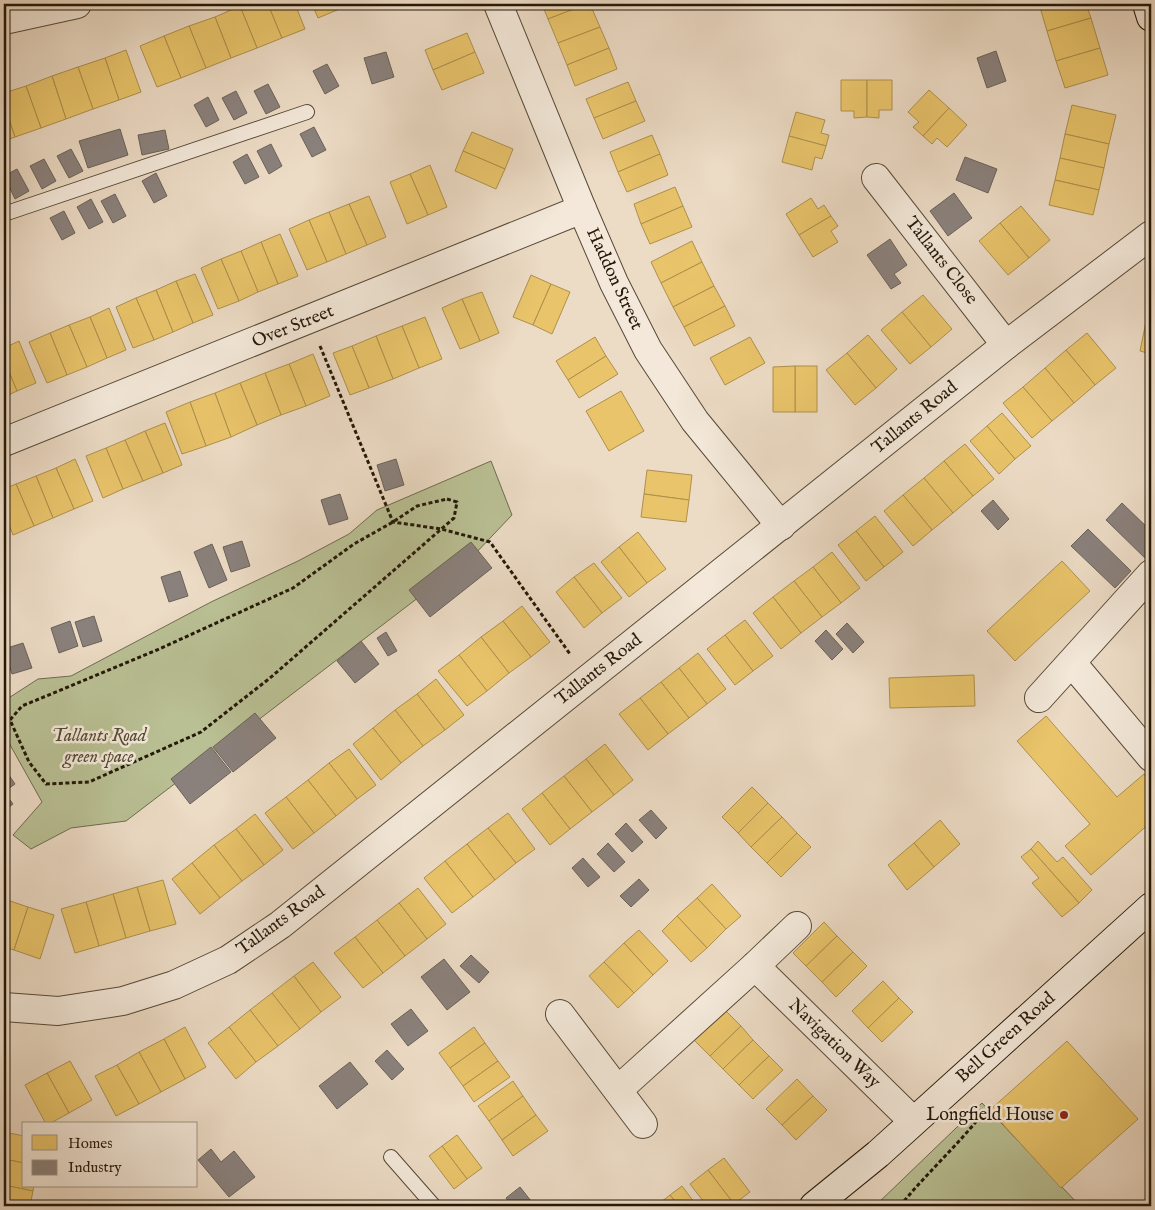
<svg xmlns="http://www.w3.org/2000/svg" width="1155" height="1210" viewBox="0 0 1155 1210" font-family="'IM FELL English',serif">
	<style>
		.green { fill: #b9c094; stroke: #6e6c4e }
		.homes { fill: #e9c46a; stroke: #ae904d }
		.industry { fill: #8a817c; stroke: #6b6259 }
		.lines { fill: none; stroke-linecap: round; stroke-linejoin: round }
		.lane-casing { stroke: #564937; stroke-width: 16 }
		.street-casing { stroke: #564937; stroke-width: 30 }
		.secondary-casing { stroke: #241808; stroke-width: 30 }
		.path { stroke: #241808; stroke-width: 3; stroke-dasharray: 4 2.5; stroke-linecap: butt }
		.lane { stroke: #f3e8d9; stroke-width: 14 }
		.street { stroke: #f3e8d9; stroke-width: 28 }
		.secondary { stroke: #f3e8d9; stroke-width: 28 }
		.poi-dot { fill: #8f2418; stroke: #f3e8d9; stroke-width: 2 }
		.labels { text-anchor: middle; dominant-baseline: central; stroke-width: 5; stroke-linejoin: round; paint-order: stroke }
		.street-label { font-size: 18px; fill: #241808; stroke: #f3e8d9 }
		.park-label { font-size: 18px; font-style: italic; fill: #514a32; stroke: #f3e8d9 }
		.poi-label { font-size: 18px; fill: #241808; stroke: #f3e8d9; text-anchor: end }
	</style>
	<rect width="100%" height="100%" fill="#ecdbc5"/>
	<filter id="stains"><feTurbulence type="fractalNoise" baseFrequency=".004" numOctaves="4"/><feColorMatrix values="0 0 0 0 .2 0 0 0 0 .09 0 0 0 0 .02 0 0 0 .5 -.17"/></filter>
	<radialGradient id="worn" r=".72"><stop offset=".6" stop-color="#630" stop-opacity="0"/><stop offset="1" stop-color="#630" stop-opacity=".3"/></radialGradient>
	<g class="green">
		<polygon points="491,461 512,515 474,555 126,821 71,828 31,849 13,835 42,802 4,734 4,701 38,679 71,676 211,602 298,561 349,534 377,510"/>
		<polygon points="982,1103 1080,1206 875,1206"/>
	</g>
	<g class="homes">
		<polygon points="246,4 268,4 282,38 257,48 240,6"/>
		<polygon points="268,4 295,4 305,29 282,38"/>
		<polygon points="312,4 340,4 342,8 318,18"/>
		<polygon points="340,4 353,4 342,8"/>
		<polygon points="542,4 587,4 548,19"/>
		<polygon points="587,4 590,4 600,27 558,43 548,19"/>
		<polygon points="1039,4 1086,4 1091,18 1047,31"/>
		<polygon points="240,6 257,48 231,58 215,17"/>
		<polygon points="215,17 231,58 206,68 189,26"/>
		<polygon points="1091,18 1100,48 1056,61 1047,31"/>
		<polygon points="189,26 206,68 181,78 164,36"/>
		<polygon points="600,27 609,48 567,65 558,43"/>
		<polygon points="467,33 475,52 433,70 425,50"/>
		<polygon points="164,36 181,78 157,87 140,46"/>
		<polygon points="609,48 617,69 575,86 567,65"/>
		<polygon points="1100,48 1108,75 1065,88 1056,61"/>
		<polygon points="126,50 141,92 119,100 105,58"/>
		<polygon points="475,52 484,73 442,90 433,70"/>
		<polygon points="105,58 119,100 93,109 78,67"/>
		<polygon points="78,67 93,109 66,119 52,76"/>
		<polygon points="52,76 66,119 41,128 26,86"/>
		<polygon points="841,80 867,80 867,117 854,118 854,111 841,111"/>
		<polygon points="867,80 892,80 892,110 879,110 879,118 867,117"/>
		<polygon points="628,82 636,101 594,118 586,99"/>
		<polygon points="26,86 41,128 15,137 4,105 4,93"/>
		<polygon points="929,90 949,108 923,136 913,127 919,122 908,112"/>
		<polygon points="636,101 645,121 603,139 594,118"/>
		<polygon points="4,105 15,137 4,141"/>
		<polygon points="1072,105 1116,115 1109,144 1065,134"/>
		<polygon points="949,108 967,125 947,147 937,138 932,144 923,136"/>
		<polygon points="796,112 825,120 821,133 829,135 826,146 789,136"/>
		<polygon points="472,132 513,149 505,169 463,151"/>
		<polygon points="1065,134 1109,144 1104,168 1060,158"/>
		<polygon points="652,135 660,154 618,172 610,152"/>
		<polygon points="789,136 826,146 822,159 815,157 812,170 782,162"/>
		<polygon points="463,151 505,169 496,189 455,171"/>
		<polygon points="660,154 668,175 627,192 618,172"/>
		<polygon points="1060,158 1104,168 1099,190 1055,180"/>
		<polygon points="430,165 447,207 428,215 410,174"/>
		<polygon points="410,174 428,215 407,224 390,182"/>
		<polygon points="1055,180 1099,190 1093,215 1049,205"/>
		<polygon points="675,187 683,206 641,224 634,204"/>
		<polygon points="369,196 386,237 367,245 349,204"/>
		<polygon points="811,198 818,209 824,205 831,216 799,235 786,214"/>
		<polygon points="349,204 367,245 346,254 329,212"/>
		<polygon points="683,206 692,227 650,244 641,224"/>
		<polygon points="1021,206 1050,240 1029,258 1000,223"/>
		<polygon points="329,212 346,254 327,262 309,220"/>
		<polygon points="831,216 838,226 831,231 838,242 813,257 799,235"/>
		<polygon points="309,220 327,262 307,270 289,229"/>
		<polygon points="1000,223 1029,258 1008,275 979,241"/>
		<polygon points="280,234 298,276 278,284 261,242"/>
		<polygon points="692,241 702,262 661,283 651,262"/>
		<polygon points="261,242 278,284 258,292 241,251"/>
		<polygon points="241,251 258,292 239,301 221,259"/>
		<polygon points="221,259 239,301 218,309 201,268"/>
		<polygon points="702,262 714,286 673,307 661,283"/>
		<polygon points="195,274 213,315 193,323 176,281"/>
		<polygon points="531,275 551,284 533,325 513,317"/>
		<polygon points="176,281 193,323 173,332 156,290"/>
		<polygon points="551,284 570,292 552,334 533,325"/>
		<polygon points="714,286 725,306 684,327 673,307"/>
		<polygon points="156,290 173,332 154,340 136,298"/>
		<polygon points="482,292 499,333 480,341 462,299"/>
		<polygon points="923,295 952,329 931,347 902,312"/>
		<polygon points="136,298 154,340 133,348 116,307"/>
		<polygon points="462,299 480,341 460,349 442,308"/>
		<polygon points="725,306 735,326 694,346 684,327"/>
		<polygon points="1149,307 1151,308 1151,354 1140,351"/>
		<polygon points="109,308 126,350 107,358 90,317"/>
		<polygon points="902,312 931,347 910,364 881,330"/>
		<polygon points="90,317 107,358 87,367 69,325"/>
		<polygon points="425,317 442,359 419,368 402,326"/>
		<polygon points="69,325 87,367 67,375 50,333"/>
		<polygon points="402,326 419,368 393,379 376,336"/>
		<polygon points="50,333 67,375 47,383 29,342"/>
		<polygon points="1087,333 1116,368 1095,385 1066,350"/>
		<polygon points="868,335 897,369 876,388 847,353"/>
		<polygon points="376,336 393,379 369,388 352,346"/>
		<polygon points="595,337 606,356 568,380 556,361"/>
		<polygon points="750,337 765,363 725,385 710,358"/>
		<polygon points="19,341 36,383 17,391 4,360 4,348"/>
		<polygon points="352,346 369,388 350,395 333,353"/>
		<polygon points="1066,350 1095,385 1074,403 1045,368"/>
		<polygon points="847,353 876,388 855,405 826,370"/>
		<polygon points="313,354 330,396 306,406 289,364"/>
		<polygon points="606,356 618,374 579,398 568,380"/>
		<polygon points="4,360 17,391 4,397"/>
		<polygon points="289,364 306,406 281,415 265,373"/>
		<rect x="795" y="366" width="22" height="46"/>
		<polygon points="795,366 795,412 773,412 773,367"/>
		<polygon points="1045,368 1074,403 1052,421 1023,387"/>
		<polygon points="265,373 281,415 257,425 240,383"/>
		<polygon points="240,383 257,425 231,437 215,393"/>
		<polygon points="1023,387 1052,421 1032,438 1003,403"/>
		<polygon points="621,391 644,431 609,451 586,411"/>
		<polygon points="215,393 231,437 206,446 190,402"/>
		<polygon points="190,402 206,446 182,454 166,412"/>
		<polygon points="1002,413 1031,446 1015,459 987,426"/>
		<polygon points="165,423 182,465 163,473 145,431"/>
		<polygon points="987,426 1015,459 999,474 970,441"/>
		<polygon points="145,431 163,473 143,481 125,440"/>
		<polygon points="125,440 143,481 123,489 106,448"/>
		<polygon points="965,444 994,479 973,496 944,461"/>
		<polygon points="106,448 123,489 103,498 86,456"/>
		<polygon points="75,459 93,501 74,509 56,468"/>
		<polygon points="944,461 973,496 953,513 924,478"/>
		<polygon points="56,468 74,509 53,518 36,476"/>
		<polygon points="647,470 692,475 689,500 644,494"/>
		<polygon points="36,476 53,518 34,526 16,484"/>
		<polygon points="924,478 953,513 932,530 903,495"/>
		<polygon points="16,484 34,526 13,535 4,512 4,489"/>
		<polygon points="644,494 689,500 686,522 641,517"/>
		<polygon points="903,495 932,530 913,546 884,511"/>
		<polygon points="875,516 903,552 884,567 856,531"/>
		<polygon points="856,531 884,567 866,581 838,545"/>
		<polygon points="638,532 666,569 647,583 619,547"/>
		<polygon points="619,547 647,583 629,597 601,562"/>
		<polygon points="832,552 860,588 841,603 813,567"/>
		<polygon points="1062,561 1090,591 1015,661 987,631"/>
		<polygon points="594,563 622,598 602,613 574,577"/>
		<polygon points="813,567 841,603 822,617 794,581"/>
		<polygon points="574,577 602,613 584,628 556,592"/>
		<polygon points="794,581 822,617 801,633 773,597"/>
		<polygon points="773,597 801,633 781,649 753,613"/>
		<polygon points="522,606 550,642 531,657 503,621"/>
		<polygon points="745,620 773,656 753,671 725,635"/>
		<polygon points="503,621 531,657 509,673 481,637"/>
		<polygon points="725,635 753,671 735,685 707,649"/>
		<polygon points="481,637 509,673 487,691 459,655"/>
		<polygon points="698,653 726,689 707,704 679,668"/>
		<polygon points="459,655 487,691 467,706 438,671"/>
		<polygon points="679,668 707,704 689,718 661,682"/>
		<polygon points="974,675 975,706 890,708 889,678"/>
		<polygon points="436,679 464,715 445,730 417,694"/>
		<polygon points="661,682 689,718 668,734 640,698"/>
		<polygon points="417,694 445,730 423,746 395,710"/>
		<polygon points="640,698 668,734 648,750 619,714"/>
		<polygon points="395,710 423,746 401,763 373,728"/>
		<polygon points="1046,716 1117,797 1144,774 1151,783 1151,822 1091,875 1065,846 1090,824 1017,741"/>
		<polygon points="373,728 401,763 381,780 353,744"/>
		<polygon points="605,744 633,780 614,795 586,759"/>
		<polygon points="349,749 376,785 357,799 329,763"/>
		<polygon points="586,759 614,795 592,812 564,776"/>
		<polygon points="329,763 357,799 336,816 308,780"/>
		<polygon points="564,776 592,812 570,829 542,793"/>
		<polygon points="308,780 336,816 314,833 286,797"/>
		<polygon points="752,787 768,803 738,833 722,817"/>
		<polygon points="542,793 570,829 550,845 522,809"/>
		<polygon points="286,797 314,833 293,849 265,813"/>
		<polygon points="768,803 782,817 751,847 738,833"/>
		<polygon points="508,813 535,849 516,863 488,828"/>
		<polygon points="255,814 283,850 264,865 236,829"/>
		<polygon points="782,817 797,833 767,863 751,847"/>
		<polygon points="940,820 960,844 934,867 914,843"/>
		<polygon points="488,828 516,863 495,880 467,844"/>
		<polygon points="236,829 264,865 242,881 214,845"/>
		<polygon points="797,833 811,847 781,877 767,863"/>
		<polygon points="1038,841 1057,862 1063,857 1092,890 1079,903 1031,849"/>
		<polygon points="914,843 934,867 907,890 888,865"/>
		<polygon points="467,844 495,880 473,897 445,861"/>
		<polygon points="214,845 242,881 220,898 192,863"/>
		<polygon points="1031,849 1079,903 1062,917 1032,883 1039,878 1021,857"/>
		<polygon points="445,861 473,897 452,913 424,878"/>
		<polygon points="192,863 220,898 200,914 172,879"/>
		<polygon points="163,880 176,924 150,931 137,887"/>
		<polygon points="712,884 741,916 726,929 697,898"/>
		<polygon points="137,887 150,931 126,938 113,894"/>
		<polygon points="418,888 446,924 427,939 399,903"/>
		<polygon points="113,894 126,938 99,946 86,902"/>
		<polygon points="697,898 726,929 707,948 677,916"/>
		<polygon points="4,899 28,907 14,950 4,947"/>
		<polygon points="86,902 99,946 75,953 61,909"/>
		<polygon points="399,903 427,939 405,956 377,920"/>
		<polygon points="28,907 54,915 40,959 14,950"/>
		<polygon points="677,916 707,948 691,962 662,931"/>
		<polygon points="377,920 405,956 383,973 355,937"/>
		<polygon points="824,922 837,936 806,966 793,953"/>
		<polygon points="639,930 668,961 653,975 624,943"/>
		<polygon points="837,936 853,952 822,982 806,966"/>
		<polygon points="355,937 383,973 363,988 334,953"/>
		<polygon points="624,943 653,975 634,993 604,962"/>
		<polygon points="853,952 867,966 836,997 822,982"/>
		<polygon points="313,962 341,997 321,1012 294,976"/>
		<polygon points="604,962 634,993 618,1008 589,976"/>
		<polygon points="294,976 321,1012 300,1029 272,993"/>
		<polygon points="883,981 899,998 868,1028 852,1011"/>
		<polygon points="272,993 300,1029 278,1046 250,1010"/>
		<polygon points="899,998 913,1012 882,1042 868,1028"/>
		<polygon points="724,1009 741,1026 710,1056 694,1040"/>
		<polygon points="250,1010 278,1046 256,1062 229,1027"/>
		<polygon points="741,1026 753,1040 723,1069 710,1056"/>
		<polygon points="185,1027 206,1067 185,1079 164,1039"/>
		<polygon points="229,1027 256,1062 236,1079 208,1043"/>
		<polygon points="474,1027 485,1043 450,1068 439,1053"/>
		<polygon points="164,1039 185,1079 161,1092 139,1052"/>
		<polygon points="753,1040 769,1056 739,1085 723,1069"/>
		<polygon points="1067,1041 1138,1119 1061,1188 990,1110"/>
		<polygon points="485,1043 498,1061 463,1086 450,1068"/>
		<polygon points="139,1052 161,1092 139,1104 117,1065"/>
		<polygon points="769,1056 783,1070 753,1099 739,1085"/>
		<polygon points="70,1061 92,1100 69,1113 47,1073"/>
		<polygon points="498,1061 510,1077 474,1102 463,1086"/>
		<polygon points="117,1065 139,1104 116,1116 95,1076"/>
		<polygon points="47,1073 69,1113 49,1124 46,1124 25,1085"/>
		<polygon points="797,1079 813,1096 782,1125 766,1109"/>
		<polygon points="513,1081 523,1096 489,1121 478,1106"/>
		<polygon points="523,1096 536,1115 502,1140 489,1121"/>
		<polygon points="813,1096 827,1110 796,1140 782,1125"/>
		<polygon points="536,1115 548,1131 513,1156 502,1140"/>
		<polygon points="4,1132 24,1136 24,1163 4,1159"/>
		<polygon points="457,1135 482,1168 467,1179 442,1146"/>
		<polygon points="442,1146 467,1179 454,1189 429,1156"/>
		<polygon points="724,1158 750,1192 734,1204 708,1170"/>
		<polygon points="4,1159 24,1163 24,1186 34,1186 33,1191 4,1185"/>
		<polygon points="708,1170 734,1204 732,1206 707,1206 690,1184"/>
		<polygon points="4,1185 33,1191 30,1206 4,1206"/>
		<polygon points="682,1186 697,1206 679,1206 670,1195"/>
		<polygon points="670,1195 679,1206 656,1206"/>
	</g>
	<g class="industry">
		<polygon points="996,51 1006,81 987,88 977,58"/>
		<polygon points="386,52 394,77 372,84 364,58"/>
		<polygon points="327,64 339,86 325,94 313,71"/>
		<polygon points="268,84 280,107 266,114 254,91"/>
		<polygon points="236,91 247,113 234,120 222,98"/>
		<polygon points="208,97 219,120 206,127 194,105"/>
		<polygon points="314,127 326,150 312,157 300,134"/>
		<polygon points="120,129 128,155 88,168 79,141"/>
		<polygon points="165,130 169,149 142,155 138,135"/>
		<polygon points="271,144 282,166 269,174 257,151"/>
		<polygon points="71,149 83,171 69,178 57,156"/>
		<polygon points="247,154 259,177 245,184 233,162"/>
		<polygon points="965,157 997,169 988,193 956,180"/>
		<polygon points="44,159 56,181 42,189 30,166"/>
		<polygon points="17,169 29,191 15,199 4,176"/>
		<polygon points="156,173 167,196 154,203 142,181"/>
		<polygon points="954,193 972,218 948,236 930,211"/>
		<polygon points="115,194 126,216 113,223 101,201"/>
		<polygon points="91,199 103,222 89,229 77,207"/>
		<polygon points="64,211 75,233 62,240 50,218"/>
		<polygon points="890,239 907,265 894,274 901,283 891,289 867,255"/>
		<polygon points="396,459 404,485 385,491 377,465"/>
		<polygon points="340,494 348,519 329,525 321,500"/>
		<polygon points="993,500 1009,519 998,530 981,511"/>
		<polygon points="1122,503 1151,531 1151,560 1149,562 1106,520"/>
		<polygon points="1088,529 1131,571 1115,588 1071,546"/>
		<polygon points="242,541 250,566 231,572 223,547"/>
		<polygon points="471,542 492,568 430,617 409,590"/>
		<polygon points="212,544 227,580 209,588 194,552"/>
		<polygon points="180,571 188,596 169,602 161,577"/>
		<polygon points="94,616 102,641 83,647 75,622"/>
		<polygon points="70,621 78,646 59,653 51,628"/>
		<polygon points="847,623 864,642 853,653 836,634"/>
		<polygon points="826,630 843,649 832,660 815,641"/>
		<polygon points="386,632 397,651 388,656 377,638"/>
		<polygon points="361,641 379,664 355,683 337,661"/>
		<polygon points="23,643 32,668 12,674 4,649"/>
		<polygon points="255,713 276,738 233,772 213,747"/>
		<polygon points="211,747 231,772 190,804 171,779"/>
		<polygon points="4,768 15,784 4,792 13,804 4,811"/>
		<polygon points="651,810 667,828 656,839 639,820"/>
		<polygon points="626,823 643,842 632,852 615,834"/>
		<polygon points="608,843 625,862 614,872 597,854"/>
		<polygon points="583,858 600,877 588,887 572,868"/>
		<polygon points="639,879 649,890 631,907 620,896"/>
		<polygon points="471,955 489,972 479,983 460,966"/>
		<polygon points="444,959 470,992 447,1010 421,977"/>
		<polygon points="411,1009 428,1031 408,1046 391,1024"/>
		<polygon points="387,1050 404,1069 392,1080 375,1061"/>
		<polygon points="350,1062 368,1084 337,1109 319,1086"/>
		<polygon points="211,1149 221,1162 234,1151 255,1177 229,1197 198,1160"/>
		<polygon points="520,1187 535,1206 512,1206 506,1198"/>
	</g>
	<g class="lines">
		<defs>
			<g id="lane">
				<polyline points="4,214 307,112"/>
				<polyline points="391,1157 434,1206"/>
			</g>
			<g id="street">
				<polyline points="498,4 582,209 614,283 648,350 695,421 781,526"/>
				<polyline points="4,20 77,4"/>
				<polyline points="876,178 1006,345"/>
				<polyline points="4,442 582,209"/>
				<polyline points="1072,663 1151,757"/>
				<polyline points="1039,698 1151,574"/>
				<polyline points="755,966 913,1121"/>
				<polyline points="4,1007 58,1011 123,1001 174,985 228,960 280,925 1006,345 1151,235"/>
				<polyline points="560,1014 643,1124"/>
				<polyline points="618,1090 755,966 797,926"/>
			</g>
			<g id="secondary">
				<polyline points="1147,4 1151,17"/>
				<polyline points="814,1206 878,1154 1151,907"/>
			</g>
		</defs>
		<use href="#lane" class="lane-casing"/>
		<use href="#street" class="street-casing"/>
		<use href="#secondary" class="secondary-casing"/>
		<g class="path">
			<polyline points="320,346 393,522 441,529 490,542 570,654"/>
			<polygon points="447,499 457,502 454,518 270,678 201,732 89,782 46,784 29,762 10,720 22,706 157,650 293,588 354,544 393,522 417,506"/>
			<polyline points="4,719 10,720"/>
			<path d="M900,1206C925,1175 954,1149 979,1118L977,1105"/>
		</g>
		<use href="#lane" class="lane"/>
		<use href="#street" class="street"/>
		<use href="#secondary" class="secondary"/>
	</g>
	<circle class="poi-dot" cx="1064" cy="1115" r="5"/>
	<g class="labels">
		<g class="street-label">
			<text transform="translate(941 261) rotate(52)">Tallants Close</text>
			<text transform="translate(614 279) rotate(65)">Haddon Street</text>
			<text transform="translate(293 327) rotate(-22)">Over Street</text>
			<text transform="translate(915 418) rotate(-39)">Tallants Road</text>
			<text transform="translate(599 670) rotate(-38)">Tallants Road</text>
			<text transform="translate(281 921) rotate(-36)">Tallants Road</text>
			<text transform="translate(1006 1038) rotate(-42)">Bell Green Road</text>
			<text transform="translate(834 1044) rotate(44)">Navigation Way</text>
		</g>
		<g class="park-label">
			<text x="99" y="736">Tallants Road<tspan x="99" dy="21">green space</tspan></text>
		</g>
		<g class="poi-label">
			<text x="1054" y="1115">Longfield House</text>
		</g>
	</g>
	<rect width="1155" height="1210" fill="none" stroke="#ecdbc5" stroke-width="20"/>
	<rect x="5" y="5" width="1145" height="1200" fill="none" stroke="#241808" stroke-width="2.5"/>
	<rect x="10" y="10" width="1135" height="1190" fill="none" stroke="#241808"/>
	<rect x="22" y="1122" width="175" height="65" fill="#f3e8d9" stroke="#a09585"/>
	<rect x="32" y="1135" width="25" height="15" fill="#e9c46a" stroke="#a09585"/>
	<text x="68" y="1148" font-size="15" fill="#241808">Homes</text>
	<rect x="32" y="1160" width="25" height="15" fill="#8a817c" stroke="#a09585"/>
	<text x="68" y="1172" font-size="15" fill="#241808">Industry</text>
	<rect width="100%" height="100%" filter="url(#stains)"/>
	<rect width="100%" height="100%" fill="url(#worn)"/>
</svg>
